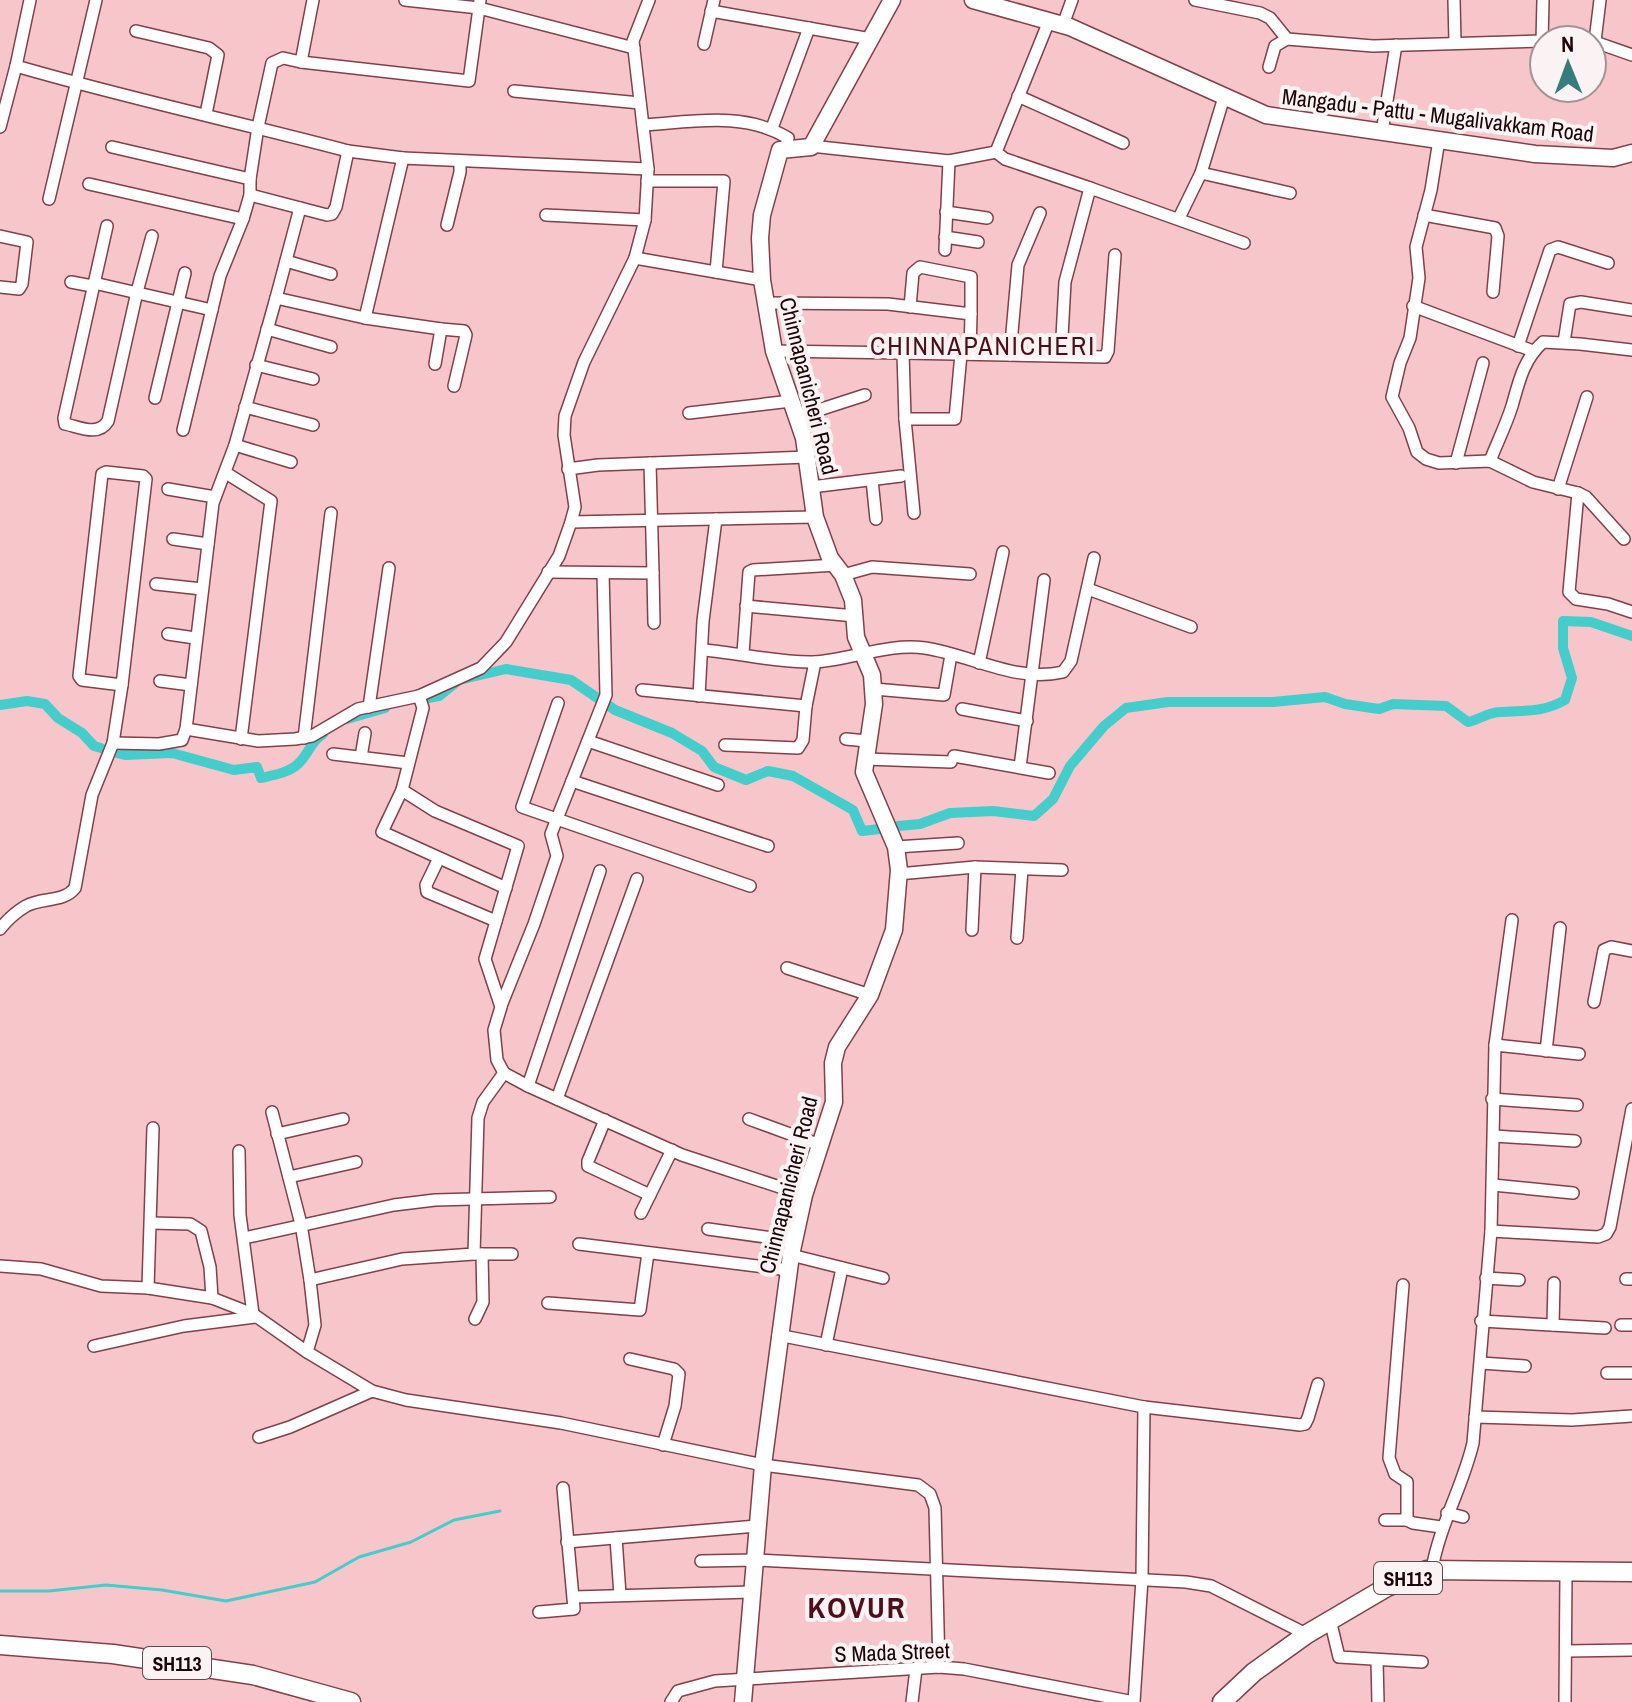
<svg xmlns="http://www.w3.org/2000/svg" width="1632" height="1702" viewBox="0 0 1632 1702" font-family="'Archivo Narrow',sans-serif">
	<style>
		.lines { fill: none; stroke-linecap: round; stroke-linejoin: round }
		.stream { stroke: #44cdcb; stroke-width: 3 }
		.canal { stroke: #44cdcb; stroke-width: 10 }
		.street-casing { stroke: #824048; stroke-width: 14 }
		.secondary-casing { stroke: #824048; stroke-width: 19 }
		.primary-casing { stroke: #824048; stroke-width: 21 }
		.street { stroke: #fff; stroke-width: 11 }
		.secondary { stroke: #fff; stroke-width: 16 }
		.primary { stroke: #fff; stroke-width: 18 }
		.labels { text-anchor: middle; dominant-baseline: central; stroke-width: 8; stroke-linejoin: round; paint-order: stroke }
		.shield { fill: #fbf3f3; stroke: #5e4b4e; stroke-width: 2 }
		.shield-label { font-size: 20px; font-weight: bold; fill: #1b0307 }
		.street-label { font-size: 22px; fill: #1b0307; stroke: #fbf3f3 }
		.quarter-label { font-size: 26px; letter-spacing: 2px; fill: #4d0f1c; stroke: #fbf3f3 }
		.district-label { font-size: 30px; font-weight: bold; letter-spacing: 2px; fill: #4d0f1c; stroke: #fbf3f3 }
	</style>
	<rect width="100%" height="100%" fill="#f6c6ca"/>
	<g class="lines">
		<polyline class="stream" points="0,1591 49,1591 106,1585 162,1590 226,1601 315,1582 359,1557 411,1542 454,1520 500,1511"/>
		<g class="canal">
			<polyline points="428,698 439,696 459,680 506,669 571,680 615,710 672,733 702,751 714,767 746,780 768,771 793,776 853,810 862,831 880,829"/>
			<polyline points="0,705 27,701 45,704 58,718 82,733 94,746 101,748"/>
			<polyline points="347,719 385,708"/>
			<path d="M117,753L125,755L172,753L234,770L257,767L261,778C274,775 288,773 298,764C308,755 311,741 323,734"/>
			<path d="M898,826L920,824L950,813L993,811L1034,816L1053,799L1070,766L1104,726L1126,708L1168,702H1273L1325,697L1345,704L1379,709L1393,704L1446,706L1468,722C1478,720 1489,712 1500,712C1525,710 1542,713 1565,700L1572,678L1563,648V621L1591,622L1632,636"/>
		</g>
		<defs>
			<g id="street">
				<path d="M30,0L16,66C126,98 238,122 348,151"/>
				<polyline points="313,0 301,62 469,81 479,8 634,48"/>
				<polyline points="405,0 479,8 480,0"/>
				<polyline points="649,0 633,41 648,169 645,220 635,258 584,362 565,416 564,435 575,507 571,522 559,556 506,642 481,668 419,696 423,708 402,790 435,811 518,846 485,959 501,1007 494,1030 497,1060 504,1073 528,1086 682,1155 804,1195"/>
				<polyline points="1195,0 1260,13 1270,18 1287,39"/>
				<polyline points="1454,0 1455,42"/>
				<polyline points="711,11 871,39"/>
				<polyline points="1049,21 996,152 1005,159 1090,188"/>
				<polyline points="1063,25 1072,0"/>
				<polyline points="136,31 209,48 218,55 206,114"/>
				<polyline points="1542,41 1543,0"/>
				<polyline points="1592,41 1632,55"/>
				<polyline points="1595,41 1600,0"/>
				<polyline points="704,44 714,0"/>
				<polyline points="1269,67 1275,46 1287,39 1373,46 1544,41"/>
				<polyline points="514,91 640,103"/>
				<polyline points="1018,96 1123,143"/>
				<path d="M643,125C692,122 744,111 788,138L785,150"/>
				<polyline points="0,127 16,66"/>
				<polyline points="772,128 809,28"/>
				<polyline points="1382,132 1396,45"/>
				<polyline points="1439,140 1431,190 1416,247 1419,278 1410,338 1400,363 1392,397 1409,428 1417,452 1426,459 1439,463 1490,461 1533,482 1578,493 1586,497 1624,539"/>
				<polyline points="811,146 949,161 996,152"/>
				<polyline points="112,147 250,179 250,195"/>
				<polyline points="1201,173 1290,193"/>
				<polyline points="250,179 258,127 272,63 283,58 301,62"/>
				<polyline points="647,181 724,181 716,272"/>
				<polyline points="89,184 243,219 250,195 327,215 332,214 336,207 348,151 403,158"/>
				<polyline points="49,199 96,0"/>
				<polyline points="946,212 987,218"/>
				<polyline points="546,215 645,220"/>
				<polyline points="1424,215 1495,228 1498,236 1493,292"/>
				<polyline points="1179,218 1201,173 1224,97"/>
				<polyline points="447,225 460,172 460,161"/>
				<path d="M107,226L64,418L65,424C80,427 98,437 108,421L137,292L152,236"/>
				<polyline points="0,236 27,242 22,284 19,289 0,287"/>
				<polyline points="945,237 978,242"/>
				<polyline points="945,250 949,161"/>
				<polyline points="635,258 762,280"/>
				<polyline points="286,261 331,274"/>
				<polyline points="71,282 92,286 94,283 212,310"/>
				<polyline points="276,298 300,208"/>
				<polyline points="766,303 888,304 971,314 970,354"/>
				<polyline points="1413,306 1533,351"/>
				<polyline points="910,307 913,273 920,267 971,277 971,314"/>
				<polyline points="365,318 441,329 435,364"/>
				<polyline points="267,329 331,347"/>
				<polyline points="441,329 464,331 466,335 454,386"/>
				<polyline points="1564,342 1570,304 1581,302 1632,310"/>
				<polyline points="1518,346 1550,250 1558,247 1608,263"/>
				<polyline points="774,351 903,353 905,419 914,513"/>
				<polyline points="903,353 1105,357 1108,351 1115,255"/>
				<polyline points="1010,355 1018,265 1040,213"/>
				<polyline points="1061,355 1065,282 1090,188 1244,243"/>
				<polyline points="256,365 313,379"/>
				<polyline points="155,398 185,273"/>
				<polyline points="245,407 313,425"/>
				<polyline points="689,413 791,401"/>
				<polyline points="797,417 865,395"/>
				<polyline points="905,419 955,419 961,354"/>
				<polyline points="183,430 220,276 243,219"/>
				<polyline points="235,445 291,462"/>
				<path d="M1490,461C1497,443 1506,425 1512,406C1519,382 1523,360 1543,342L1580,344L1632,350"/>
				<polyline points="1456,463 1483,363"/>
				<polyline points="568,469 598,465 807,457"/>
				<polygon points="106,472 143,476 146,479 122,685 82,680 79,676 102,474"/>
				<polyline points="226,473 271,501 241,739"/>
				<polyline points="872,480 876,519"/>
				<polyline points="811,487 901,476"/>
				<polyline points="168,489 215,497"/>
				<polyline points="1558,489 1587,397"/>
				<polyline points="1578,493 1569,592 1576,599 1608,604 1632,612"/>
				<polyline points="571,522 815,517"/>
				<polyline points="173,539 208,544"/>
				<polyline points="548,572 653,573 650,463"/>
				<polyline points="653,573 654,623"/>
				<polyline points="843,575 872,567 970,574"/>
				<polyline points="156,584 202,589"/>
				<polyline points="1088,589 1191,627"/>
				<polyline points="746,606 855,616"/>
				<polyline points="168,634 195,638"/>
				<path d="M703,650C740,653 778,663 814,662C851,660 887,643 925,648C972,655 1015,683 1063,672L1071,661L1094,558"/>
				<polyline points="743,653 749,572 753,570 836,565"/>
				<polyline points="979,663 1003,552"/>
				<polyline points="160,681 191,685"/>
				<polyline points="874,689 944,695 951,655"/>
				<polyline points="642,690 806,706 815,662"/>
				<polyline points="699,696 703,621 716,519"/>
				<polyline points="558,703 522,807 750,886"/>
				<polyline points="369,707 389,568"/>
				<polyline points="962,709 1027,721"/>
				<polyline points="186,729 258,741 295,739 312,736 358,709 419,696"/>
				<polyline points="304,738 331,513"/>
				<polyline points="846,739 867,741"/>
				<polyline points="588,741 718,785"/>
				<polyline points="113,743 159,744 182,740 186,729 213,503 235,445 276,298 365,318 403,158 648,169"/>
				<polyline points="725,745 798,748 803,740 806,706"/>
				<polyline points="333,754 408,763"/>
				<polyline points="954,756 1049,773"/>
				<polyline points="361,757 365,733"/>
				<polyline points="865,759 951,762"/>
				<polyline points="1020,767 1044,580"/>
				<polyline points="572,781 768,846"/>
				<polyline points="402,790 382,832 506,888"/>
				<polyline points="896,847 958,843"/>
				<polyline points="439,858 426,885 427,892 496,921"/>
				<polyline points="898,874 975,867 1062,870"/>
				<path d="M0,929C7,920 16,912 26,906C42,897 63,903 75,888L92,795L113,743L122,685"/>
				<polyline points="972,930 975,867"/>
				<polyline points="1017,938 1022,869"/>
				<polyline points="787,968 870,995"/>
				<polyline points="1594,1002 1604,950 1611,947 1632,951"/>
				<polyline points="501,1006 534,924 557,856 551,834 606,695 603,573"/>
				<polyline points="1495,1045 1512,920"/>
				<polyline points="1546,1051 1560,928"/>
				<polyline points="528,1086 600,871"/>
				<polyline points="557,1099 637,879"/>
				<polyline points="1492,1099 1577,1105"/>
				<polyline points="272,1112 301,1224 310,1280 315,1325 307,1352"/>
				<polyline points="749,1119 820,1145"/>
				<polyline points="605,1120 588,1161 588,1166 650,1195"/>
				<polyline points="277,1134 343,1119"/>
				<polyline points="1494,1136 1575,1141"/>
				<polyline points="239,1151 240,1215 253,1314"/>
				<polyline points="289,1177 356,1162"/>
				<polyline points="1493,1185 1573,1193"/>
				<polyline points="641,1213 672,1150"/>
				<polyline points="151,1223 190,1224 201,1231 210,1267 212,1298"/>
				<polyline points="708,1229 794,1241"/>
				<polyline points="1491,1231 1598,1237 1606,1234 1610,1227 1632,1109"/>
				<polyline points="244,1238 394,1205 435,1200 550,1197"/>
				<polyline points="579,1244 789,1270"/>
				<polyline points="475,1254 512,1254"/>
				<polyline points="791,1255 883,1278"/>
				<polyline points="0,1266 41,1269 101,1286 148,1288 212,1298 253,1314 307,1352 372,1391 406,1400 561,1423 763,1465 918,1485 930,1494 935,1508 939,1667"/>
				<polyline points="1486,1278 1519,1280"/>
				<polyline points="1626,1279 1632,1279"/>
				<polyline points="310,1280 402,1259 474,1254 478,1118 483,1102 504,1073"/>
				<polyline points="1403,1285 1389,1458 1395,1474 1407,1482 1407,1520 1413,1523 1441,1527"/>
				<polyline points="148,1288 153,1128"/>
				<polyline points="548,1303 640,1310 648,1253"/>
				<polyline points="475,1319 483,1302 482,1254"/>
				<polyline points="1481,1321 1605,1328"/>
				<polyline points="1553,1325 1554,1283"/>
				<polyline points="1621,1325 1632,1325"/>
				<polyline points="826,1345 842,1268"/>
				<polyline points="94,1346 184,1326 255,1317"/>
				<polyline points="630,1359 674,1369 679,1374 675,1406 663,1445"/>
				<polyline points="1481,1363 1525,1366"/>
				<polyline points="1607,1373 1632,1373"/>
				<polyline points="1144,1407 1300,1425 1305,1424 1308,1418 1318,1384"/>
				<polyline points="1475,1417 1572,1420 1632,1416"/>
				<polyline points="259,1437 290,1427 372,1391"/>
				<polyline points="1447,1513 1463,1517"/>
				<polyline points="1385,1520 1407,1520"/>
				<polyline points="616,1538 620,1595"/>
				<polyline points="567,1542 757,1526"/>
				<polyline points="701,1561 755,1560 1186,1582 1211,1586 1310,1636"/>
				<path d="M1432,1569C1440,1524 1463,1486 1473,1443L1491,1231L1495,1045L1579,1054"/>
				<polyline points="574,1597 752,1592"/>
				<polyline points="539,1612 574,1609 563,1488"/>
				<polyline points="1332,1628 1339,1657 1422,1662"/>
				<polyline points="1567,1651 1632,1650"/>
				<polyline points="1377,1661 1378,1702"/>
				<polyline points="671,1702 678,1691 715,1681 939,1667 964,1669 1134,1702 1142,1579 1144,1407 778,1335"/>
				<polyline points="912,1702 916,1669"/>
				<polyline points="1565,1702 1566,1573"/>
			</g>
			<g id="secondary">
				<polyline points="973,0 1070,27 1266,115 1535,154 1613,158 1632,153"/>
				<polyline points="743,1702 763,1465 791,1255 804,1195 834,1102 833,1063 837,1047 870,995 894,930 899,870 896,847 864,772 874,704 872,675 856,637 853,600 843,575 830,558 815,517 804,438 774,351 762,280 760,238 762,215 780,150 811,147 892,0"/>
			</g>
			<g id="primary">
				<polyline points="0,1645 113,1654 253,1675 351,1702"/>
				<polyline points="1222,1702 1254,1672 1307,1634 1387,1587 1427,1570 1632,1572"/>
			</g>
		</defs>
		<use href="#street" class="street-casing"/>
		<use href="#secondary" class="secondary-casing"/>
		<use href="#primary" class="primary-casing"/>
		<use href="#street" class="street"/>
		<use href="#secondary" class="secondary"/>
		<use href="#primary" class="primary"/>
	</g>
	<g class="labels">
		<g class="shield">
			<rect x="1374" y="1562" width="68" height="32" rx="6"/>
			<rect x="143" y="1647" width="68" height="32" rx="6"/>
		</g>
		<g class="shield-label">
			<text x="1408" y="1578">SH113</text>
			<text x="177" y="1663">SH113</text>
		</g>
		<g class="street-label">
			<text transform="translate(1438 115) rotate(7)">Mangadu - Pattu - Mugalivakkam Road</text>
			<text transform="translate(809 386) rotate(76)">Chinnapanicheri Road</text>
			<text transform="translate(788 1185) rotate(-76)">Chinnapanicheri Road</text>
			<text transform="translate(892 1652) rotate(-2)">S Mada Street</text>
		</g>
		<g class="quarter-label">
			<text x="983" y="345">CHINNAPANICHERI</text>
		</g>
		<g class="district-label">
			<text x="857" y="1607">KOVUR</text>
		</g>
	</g>
	<g transform="translate(1568 64) rotate(359)"><circle r="38" fill="#fbf3f3" stroke="#a19395" stroke-width="2"/>
	<path d="M0-6L14 30L0 20L-14 30Z" fill="#347d7b"/>
	<text y="-12" font-size="22" font-weight="bold" text-anchor="middle" fill="#1b0307">N</text>
	</g>
</svg>
